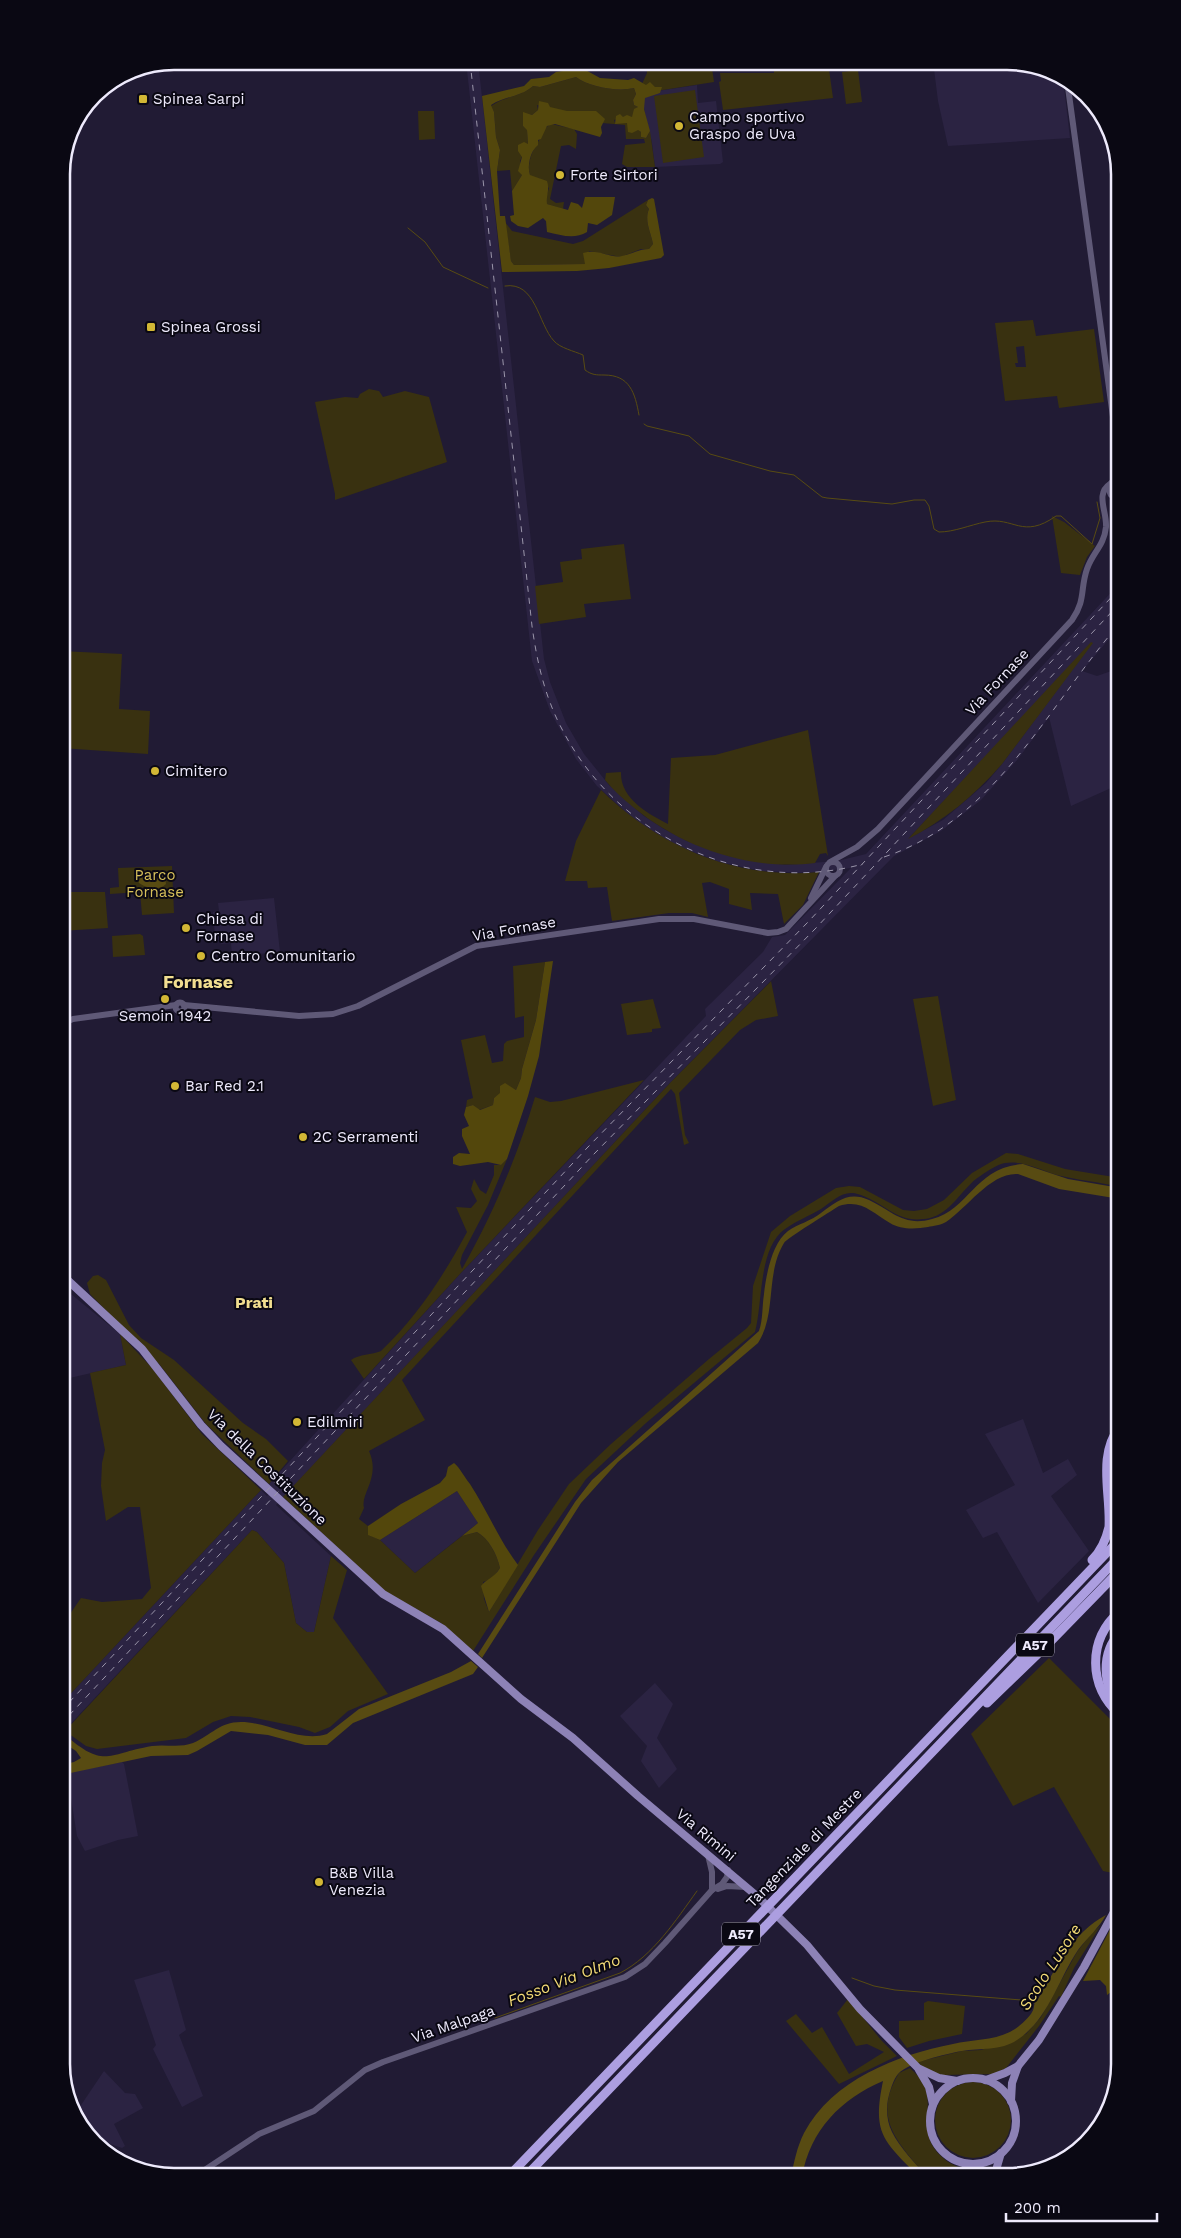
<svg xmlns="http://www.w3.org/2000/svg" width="1181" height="2238" viewBox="0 0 1181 2238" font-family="'Work Sans',sans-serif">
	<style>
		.built { fill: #2b2342; fill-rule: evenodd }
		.green { fill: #393110; fill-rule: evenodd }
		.forest { fill: #53470c }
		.water { fill: #584b12 }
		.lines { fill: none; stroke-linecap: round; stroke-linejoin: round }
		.stream { stroke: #584b12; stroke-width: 1 }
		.minor { stroke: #5f5977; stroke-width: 6 }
		.major { stroke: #8d82b6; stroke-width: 8 }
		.highway { stroke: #ac9ee0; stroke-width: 9 }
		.rail { stroke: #9b96ab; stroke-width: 1; stroke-dasharray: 6 6; stroke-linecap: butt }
		.poi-dot { fill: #d2b735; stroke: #0a0813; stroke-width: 2 }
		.labels { text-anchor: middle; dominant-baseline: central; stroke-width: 4; stroke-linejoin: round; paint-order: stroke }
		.shield { fill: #0a0813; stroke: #aaa6b6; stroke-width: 1 }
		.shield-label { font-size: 14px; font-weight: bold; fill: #eeeafc }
		.poi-label { font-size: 15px; fill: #eeeafc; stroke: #0a0813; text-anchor: start }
		.street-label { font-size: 15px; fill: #eeeafc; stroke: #0a0813 }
		.park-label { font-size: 15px; fill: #d8c15b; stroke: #0a0813 }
		.neighbourhood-label { font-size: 16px; font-weight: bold; fill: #f1de90; stroke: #0a0813 }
		.water-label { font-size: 16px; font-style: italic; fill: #f2da75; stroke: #0a0813 }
		.quarter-label { font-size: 18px; font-weight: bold; fill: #f1de90; stroke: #0a0813 }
		.rim { fill: none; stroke: #eeeafc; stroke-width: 2.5 }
	</style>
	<rect width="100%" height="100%" fill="#211b34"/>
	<g class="built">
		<path d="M466,61H478L544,659L550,682L566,723L584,754L609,785L644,816L664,829L687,841L729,856L785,865L837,861L866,854L1120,583V626L1082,671L1097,676L1120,668V784L1071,806L1049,717L1018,759L981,800L941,831L894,856L670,1083L276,1505L331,1556L314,1632H307L296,1623L284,1563L257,1532L252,1530L63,1732L61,1731V1704L261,1490L267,1496L274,1489L269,1484L459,1275L706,1016L705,1009L763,952L772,937L785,935L851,868L807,873L761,871L719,862L677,846L653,833L630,816L597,786L576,759L550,711L532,661ZM1092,643L1002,764L986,783L943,820L909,838Z"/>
		<polygon points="933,61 1015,62 1063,78 1070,138 948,146 938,101"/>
		<polygon points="697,85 698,103 716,101 723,162 720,164 655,167 652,143 644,109 644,96 650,92"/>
		<polygon points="274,898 280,952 232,956 231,943 221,944 221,940 217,940 215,936 213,912 219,911 218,903"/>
		<polygon points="61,1286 120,1334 126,1365 61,1380"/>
		<polygon points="1023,1419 1043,1473 1068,1459 1077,1475 1051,1496 1089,1551 1038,1603 997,1532 983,1538 966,1510 1015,1485 985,1434"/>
		<polygon points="457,1491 478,1523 415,1573 380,1540"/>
		<polygon points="655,1683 673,1704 657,1738 677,1769 659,1788 641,1761 647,1746 620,1716"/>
		<polygon points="122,1762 124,1764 138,1836 118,1840 85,1851 77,1836 67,1773"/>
		<polygon points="169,1970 186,2030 179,2035 203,2096 182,2107 153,2049 156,2045 134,1980"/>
		<polygon points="104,2071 125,2093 135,2094 143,2108 114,2124 125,2146 122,2148 96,2139 75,2114"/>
	</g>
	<g class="green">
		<polygon points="657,61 711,61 714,82 650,92 642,84 647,73 646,63"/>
		<polygon points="910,61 927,61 927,68 912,71"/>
		<polygon points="828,62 833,98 723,110 719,82 721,81 720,73 774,73 774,66"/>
		<polygon points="858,70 862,102 846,104 842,72"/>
		<path d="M576,77C589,87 618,92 634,88L636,94L633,100L634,105L638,107L632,118L623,117L614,120L615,123L628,122L641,132V137L646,138L650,131L655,167H627L622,164L625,145L645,143L644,139H626L625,125L602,123L537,105L538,110L532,115L523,113V126L527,129L528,144L520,161L522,175L512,191L510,170L497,171L500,150L496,137L494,112L491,106C504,96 521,97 533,86L540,87Z"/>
		<polygon points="695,90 704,157 663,163 654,96"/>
		<polygon points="418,111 434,111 435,139 419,140"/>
		<path d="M551,124L574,129L577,134L576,149L569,145L561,146L550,199L556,203L564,202L563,209L547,204L546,197L549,188L540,179L530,176C526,161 534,148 541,137C545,131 543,128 551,124Z"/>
		<path d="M648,200L646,205L649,209C644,221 651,232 653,244L649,249H641L621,257L589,251L586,264L514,265L511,261L505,222L512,231L573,244L583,241Z"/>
		<path d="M1033,320L1036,336L1094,329L1104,402L1059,408L1057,396L1005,401L995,323ZM1024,346L1026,367H1016L1015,363H1018L1016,347Z"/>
		<polygon points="369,389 379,391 383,397 405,391 429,397 447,462 335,500 335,494 315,402 345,397 358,398 360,394"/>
		<polygon points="1052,516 1064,522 1095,546 1087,557 1080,575 1061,573"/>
		<polygon points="624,544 631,599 584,604 586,617 539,624 535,586 563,582 560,562 582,559 581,549"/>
		<path d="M1091,642L1093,643L1002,764C974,796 945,820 908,839Z"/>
		<polygon points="61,651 122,654 119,709 150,711 148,754 61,748"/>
		<path d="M808,730L828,856L826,853L820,854L815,863C750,871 683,848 633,807C623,799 613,790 605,780L606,773L621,772C620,798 647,813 668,824L671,758L715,755Z"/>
		<path d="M601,790C659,847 737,880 819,872L803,905L784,924L778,894L750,893L752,910L729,904V889L710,882L702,883L708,917L692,913H669L612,921L607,887L588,888L587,881H565L576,841Z"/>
		<polygon points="172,866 174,913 142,915 140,892 110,894 110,888 119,887 118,868"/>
		<polygon points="61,892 105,892 108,928 61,931"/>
		<polygon points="140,934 143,936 145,955 113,957 112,936"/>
		<polygon points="545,962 536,1020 522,1069 521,1078 516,1090 510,1087 494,1098 493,1105 479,1110 473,1105 466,1107 467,1100 473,1098 461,1040 485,1035 492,1063 503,1061 504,1044 507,1041 524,1037 524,1016 515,1018 513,966"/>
		<path d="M780,972L771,981L778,1016L756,1020L740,1030L679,1093L685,1135L689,1143L684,1145L675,1094L671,1089L402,1380L425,1420L369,1451C381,1478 360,1493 364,1508L359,1519L368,1526L369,1535L380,1540L415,1573L462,1536L477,1532C489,1539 497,1554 500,1568L492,1579L483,1582L484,1599L489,1612L538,1530L569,1484L611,1444L709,1359L747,1328L751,1323L753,1286L771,1232L790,1216L836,1188L849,1186L860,1187L903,1210L914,1211L927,1209L944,1200L972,1173L1006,1153L1018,1154L1065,1169L1120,1178V1187C1099,1182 1077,1180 1057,1175C1041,1170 1022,1160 1005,1163C997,1164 983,1174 976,1179C961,1191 950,1213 930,1218C898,1225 888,1205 861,1195C844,1188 834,1200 821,1209C809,1216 796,1221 785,1229C758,1248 763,1303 755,1332L646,1423L586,1479L534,1555L473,1651L441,1623L386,1592L283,1497L670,1083Z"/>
		<polygon points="938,996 956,1100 933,1106 913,999"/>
		<polygon points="653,999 661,1028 652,1029 652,1032 627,1035 621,1004"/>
		<path d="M644,1080L459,1275L364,1379L351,1360C359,1354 372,1355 381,1351C417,1317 444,1275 467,1232L456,1207L471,1208L477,1201L471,1189L474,1179L480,1190L486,1194L494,1175V1165H501L507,1159L488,1205L462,1255L460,1263L462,1269C493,1214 517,1157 535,1097L550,1102L561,1101Z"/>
		<polygon points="98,1275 106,1280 129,1325 141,1338 174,1360 243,1423 266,1439 288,1461 269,1484 206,1424 160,1365 90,1294 87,1283 93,1276"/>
		<polygon points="120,1334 152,1368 202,1434 261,1490 61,1704 61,1627 81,1598 102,1602 142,1599 151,1588 140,1507 128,1507 106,1521 101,1486 102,1463 105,1450 90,1373 126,1365"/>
		<path d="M1120,1432V1479C1111,1461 1108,1450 1120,1432Z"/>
		<polygon points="1110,1475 1120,1486 1120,1517 1114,1522"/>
		<polygon points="252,1530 257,1532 284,1563 296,1623 307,1632 314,1632 331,1556 347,1570 333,1618 388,1694 348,1711 330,1727 315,1733 299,1727 250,1717 231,1716 213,1722 186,1738 97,1749 86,1746 65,1731"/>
		<polygon points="1049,1658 1120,1729 1118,1874 1103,1871 1054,1787 1013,1806 971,1734"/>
		<polygon points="1101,1925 1074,1968 1061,1997 1059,1996 1039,2026 1006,2068 994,2074 941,2075 928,2071 917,2062 962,2051 981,2050 1026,2034 1041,2017 1077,1952 1090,1935"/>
		<polygon points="848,1999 881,2040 897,2056 839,2084 786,2021 796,2014 812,2033 822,2027 849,2074 884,2052 867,2044 856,2046 837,2013"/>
		<polygon points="928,2001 965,2006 962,2034 929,2041 907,2048 899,2037 899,2021 924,2020 924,2003"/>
		<path d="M910,2068C915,2073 921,2078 924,2085C935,2110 916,2134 942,2157C953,2168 967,2168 979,2177H927C899,2143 871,2119 899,2073Z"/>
		<circle cx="973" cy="2120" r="38"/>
	</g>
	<g class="forest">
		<path d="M582,68L600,78L628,80L634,78L646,85L650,82L655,87H662L660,93L645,98L644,109L650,131L646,138L641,137V132L638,130L632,133L628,132L627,123L615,124L616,116L620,114L623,117L627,115L632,117L634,109L638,107L634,105L633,100L636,94L634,88C618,92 589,87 576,77L540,87L533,86C521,97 505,96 491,105L494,112L496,137L500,150L497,171L500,216H505L511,261L514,265L585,264L583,253C599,248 611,259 622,256C632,254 639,249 649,249L653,244C651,232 644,221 649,209L646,205L648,200L652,198L654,199L664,255L661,258L609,268L577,271L502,272L482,96L524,86L531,79L549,77L556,72Z"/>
		<path d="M539,101L548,103L550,107L567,111H596L605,119L601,127L602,133L600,137L555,124L547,126L541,139L538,140V145C530,151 527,166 530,175L547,181C550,190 546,195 547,204L568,210L571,202L578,204L582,208L585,197H615L612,215L597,225L588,223L587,232C574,240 561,235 547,232L546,221L543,218L528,228L518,226L511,221L510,216L514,215L512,191L522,175L518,171L522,157L518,151V145L524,142L528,144L527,130L523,126V112L532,115L538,110Z"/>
		<polygon points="553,961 539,1056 528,1096 507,1159 501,1165 488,1162 460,1166 453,1164 453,1157 459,1153 470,1154 462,1136 462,1129 469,1126 464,1115 466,1107 473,1105 480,1110 493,1105 494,1098 500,1093 500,1086 505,1083 516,1090 521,1078 522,1069 536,1020 545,962"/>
		<path d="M454,1463C461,1469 464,1477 470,1484C487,1510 499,1540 518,1565L489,1612L481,1586C485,1580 494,1578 500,1568C497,1554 489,1539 477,1532L462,1536L478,1523L457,1491L380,1540L368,1535V1526L401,1504L440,1483L446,1476L448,1467Z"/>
		<polygon points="1120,1923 1120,1985 1107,1995 1106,1986 1100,1980 1083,1981 1113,1924"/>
	</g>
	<g class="water">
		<path d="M158,873H162L165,877L166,884C159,891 146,888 139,883L137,879L140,875Z"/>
		<path d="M1023,1164L1068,1179L1120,1188V1199L1059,1189L1018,1174C991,1172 967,1208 946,1222C941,1225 933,1226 928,1227C916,1229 901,1230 890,1223C872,1213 862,1199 839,1206C830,1212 787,1238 784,1243C765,1274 777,1314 758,1343L618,1462L581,1503L482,1658L478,1654L575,1502L592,1480L759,1331C763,1319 762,1307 764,1294C766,1275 772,1243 788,1231C798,1224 811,1221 821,1213C837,1201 849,1191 869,1200C892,1211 904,1227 932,1219C970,1209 975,1167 1023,1164Z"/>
		<path d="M471,1661L478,1667L473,1674L353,1723L327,1745H305L268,1735L231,1731L197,1751L188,1755L151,1756L61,1775V1765L74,1762L81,1758L76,1751L61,1741L65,1735C105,1769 106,1754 152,1746C165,1744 180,1748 193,1743C212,1735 219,1722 241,1722C269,1722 300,1743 327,1734L359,1709L451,1672Z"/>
		<path d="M1106,1915C1099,1928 1087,1938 1078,1950C1058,1980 1048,2020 1017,2040C1001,2051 980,2048 962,2051C946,2054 909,2062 898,2074C893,2080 890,2091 888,2099C886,2110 887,2122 892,2132C900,2148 915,2163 927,2177H919C883,2140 872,2134 883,2081C841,2099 810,2130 802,2177H791C794,2162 797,2147 804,2133C832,2080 897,2055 953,2044C973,2039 997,2041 1015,2029C1021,2025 1034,2014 1034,2006C1035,2004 1034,2003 1034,2001L1038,1999C1056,1968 1073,1932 1106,1915Z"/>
	</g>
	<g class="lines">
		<g class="stream">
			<polyline points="408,228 425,242 443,267 488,288"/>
			<path d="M505,286C536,281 538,324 554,341C560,348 574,351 583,355L585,370C592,375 596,375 604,375C630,375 635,393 639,415"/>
			<path d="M644,424L647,426L689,436L710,454L770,471L794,475L822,497L827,498L892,504L914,500H925L929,506L934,529L939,532C954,532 970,525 985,522C1014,516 1022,540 1056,516H1061L1092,544L1100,518L1097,502"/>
			<polyline points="852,1978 874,1986 895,1990 1034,2001"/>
			<path d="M495,2018L620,1973C653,1956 676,1920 697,1891"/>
		</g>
		<g class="minor">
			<polyline points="1067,80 1120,468"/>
			<polyline points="1120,494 1111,495 1108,488 1112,482 1120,483"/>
			<circle cx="833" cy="869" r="7"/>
			<path d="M830,862L857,847L878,829L1072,620C1086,600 1080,589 1087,569C1093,552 1104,546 1106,527C1107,511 1095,494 1110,484"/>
			<polyline points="811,898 826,867"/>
			<circle cx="180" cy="1007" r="4.5"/>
			<polyline points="184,1005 299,1016 333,1014 358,1006 476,946 659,919 694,919 768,933 778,932 786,929 835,876"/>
			<polyline points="61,1024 73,1019 176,1005"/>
			<polyline points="708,1855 712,1872 712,1890"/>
			<polyline points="718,1889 727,1886 746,1887"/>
			<polyline points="194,2177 259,2134 314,2111 365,2070 383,2062 625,1977 645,1964 665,1943 712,1890 722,1884 727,1877 728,1870"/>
		</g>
		<g class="major">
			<polyline points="61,1274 142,1349 201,1425 221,1446 383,1594 443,1629 521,1699 573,1738 638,1796 758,1897 807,1945 860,2009 918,2068 939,2078 957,2081"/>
			<polyline points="919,2070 929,2087 933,2104"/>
			<circle cx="973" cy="2121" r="43"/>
			<polyline points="986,2080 1005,2073 1018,2066 1039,2040 1084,1967 1120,1901"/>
			<polyline points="1011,2101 1012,2083 1018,2066"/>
			<polyline points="965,2164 983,2177"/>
			<polyline points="994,2177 1001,2153"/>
		</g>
		<g class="highway">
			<polyline points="1108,1462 1115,1477 1120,1483"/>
			<path d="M1092,1560C1101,1551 1106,1540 1109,1527C1111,1493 1097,1456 1120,1426"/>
			<polyline points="987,1703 1046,1646 1120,1570"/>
			<path d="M1120,1706C1102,1687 1101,1652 1120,1633"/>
			<path d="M1120,1715C1088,1686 1087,1640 1120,1611"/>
			<polyline points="508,2177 1120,1539"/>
			<polyline points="525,2177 1120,1556"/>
		</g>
		<g class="rail">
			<path d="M470,61L532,626C537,662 545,698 563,731C619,838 746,896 863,864"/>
			<path d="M884,857C996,820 1047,707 1120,623"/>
			<polyline points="61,1711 587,1148 809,921 1120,588"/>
			<polyline points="61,1724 594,1154 816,928 1120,603"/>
		</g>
	</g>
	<g class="poi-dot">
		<rect x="138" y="94" width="10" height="10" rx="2.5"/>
		<circle cx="679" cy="126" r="5"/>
		<circle cx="560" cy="175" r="5"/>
		<rect x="146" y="322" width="10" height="10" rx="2.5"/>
		<circle cx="155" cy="771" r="5"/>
		<circle cx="186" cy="928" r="5"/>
		<circle cx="201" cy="956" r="5"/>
		<circle cx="165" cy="999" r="5"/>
		<circle cx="175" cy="1086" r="5"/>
		<circle cx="303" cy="1137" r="5"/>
		<circle cx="297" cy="1422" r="5"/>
		<circle cx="319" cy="1882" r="5"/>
	</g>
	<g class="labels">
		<g class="shield">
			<rect x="1016" y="1633.5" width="38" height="23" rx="4"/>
			<rect x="722" y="1922.5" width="38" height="23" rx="4"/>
		</g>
		<g class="shield-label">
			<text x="1035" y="1645">A57</text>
			<text x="741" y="1934">A57</text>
		</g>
		<g class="poi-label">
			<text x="153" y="99">Spinea Sarpi</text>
			<text x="689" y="117">Campo sportivo<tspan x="689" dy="17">Graspo de Uva</tspan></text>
			<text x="570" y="175">Forte Sirtori</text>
			<text x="161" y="327">Spinea Grossi</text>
			<text x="165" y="771">Cimitero</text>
			<text x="196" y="919">Chiesa di<tspan x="196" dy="17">Fornase</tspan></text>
			<text x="211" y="956">Centro Comunitario</text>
			<text x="165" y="1016" text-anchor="middle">Semoin 1942</text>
			<text x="185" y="1086">Bar Red 2.1</text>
			<text x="313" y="1137">2C Serramenti</text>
			<text x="307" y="1422">Edilmiri</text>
			<text x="329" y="1873">B&amp;B Villa<tspan x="329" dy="17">Venezia</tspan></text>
		</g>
		<g class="street-label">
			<text transform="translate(997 682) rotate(-47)">Via Fornase</text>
			<text transform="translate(514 929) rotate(-10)">Via Fornase</text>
			<text transform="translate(267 1467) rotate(44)">Via della Costituzione</text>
			<text transform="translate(706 1835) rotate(40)">Via Rimini</text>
			<text transform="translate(804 1848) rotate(-46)">Tangenziale di Mestre</text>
			<text transform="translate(453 2024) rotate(-19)">Via Malpaga</text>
		</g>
		<g class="park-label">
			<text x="155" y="875">Parco<tspan x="155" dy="17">Fornase</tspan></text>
		</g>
		<g class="neighbourhood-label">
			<text x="254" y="1302">Prati</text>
		</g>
		<g class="water-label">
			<text transform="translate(1050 1967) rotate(-57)">Scolo Lusore</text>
			<text transform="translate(564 1980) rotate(-21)">Fosso Via Olmo</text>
		</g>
		<g class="quarter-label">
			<text x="198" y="981">Fornase</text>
		</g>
	</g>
	<path d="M0 0H1181V2238H0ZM174 70H1007A104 104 0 0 1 1111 174V2064A104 104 0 0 1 1007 2168H174A104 104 0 0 1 70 2064V174A104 104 0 0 1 174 70Z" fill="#0a0813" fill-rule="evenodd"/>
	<path class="rim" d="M174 70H1007A104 104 0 0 1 1111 174V2064A104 104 0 0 1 1007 2168H174A104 104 0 0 1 70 2064V174A104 104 0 0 1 174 70Z"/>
	<path d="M1006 2213v8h151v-8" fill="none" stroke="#eeeafc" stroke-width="2.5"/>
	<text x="1014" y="2213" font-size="15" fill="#eeeafc" stroke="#0a0813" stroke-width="4" paint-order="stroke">200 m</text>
</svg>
